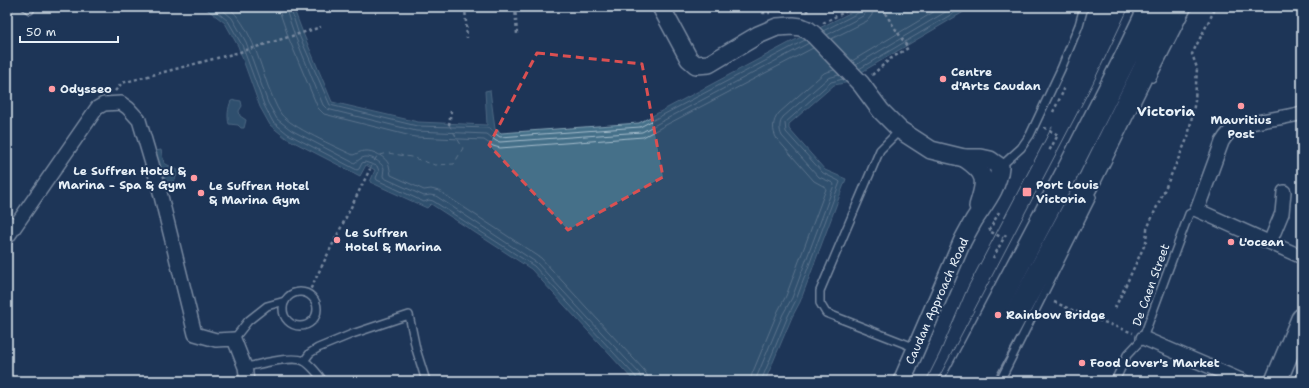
<svg xmlns="http://www.w3.org/2000/svg" width="1309" height="388" viewBox="0 0 1309 388" font-family="'Shantell Sans',sans-serif">
	<style>
		.water { fill: #446f89; stroke: #86a3b5 }
		.lines { fill: none; stroke-linecap: round; stroke-linejoin: round }
		.shore { stroke: #a6bdcc; stroke-width: 1 }
		.ferry { stroke: #afc4d1; stroke-width: 1; stroke-dasharray: 5 4; stroke-linecap: butt }
		.service-casing { stroke: #e8f1f8; stroke-width: 10 }
		.minor-casing { stroke: #e8f1f8; stroke-width: 16 }
		.tertiary-casing { stroke: #e8f1f8; stroke-width: 20 }
		.primary-casing { stroke: #e8f1f8; stroke-width: 24 }
		.trunk-casing { stroke: #e8f1f8; stroke-width: 25 }
		.path { stroke: #e8f1f8; stroke-width: 2.5; stroke-dasharray: 3 3; stroke-linecap: butt }
		.service { stroke: #1d3557; stroke-width: 7 }
		.minor { stroke: #1d3557; stroke-width: 13 }
		.tertiary { stroke: #1d3557; stroke-width: 17 }
		.primary { stroke: #1d3557; stroke-width: 21 }
		.trunk { stroke: #1d3557; stroke-width: 22 }
		.tram { stroke: #e8f1f8; stroke-width: 1 }
		.marked { fill: none; stroke: #da5052; stroke-width: 3; stroke-dasharray: 8 5; stroke-linejoin: round }
		.poi-dot { fill: #ff9aa2; stroke: #1d3557; stroke-width: 1.5 }
		.labels { text-anchor: middle; dominant-baseline: central; stroke-width: 4; stroke-linejoin: round; paint-order: stroke }
		.poi-label { font-size: 12px; font-weight: bold; fill: #e8f1f8; stroke: #1d3557; text-anchor: start }
		.street-label { font-size: 12px; fill: #e8f1f8; stroke: #1d3557 }
		.quarter-label { font-size: 14px; font-weight: bold; fill: #e8f1f8; stroke: #1d3557 }
	</style>
	<rect width="100%" height="100%" fill="#1d3557"/>
	<filter id="ink" filterUnits="userSpaceOnUse"><feTurbulence type="fractalNoise" baseFrequency=".025" numOctaves="2"/><feDisplacementMap in="SourceGraphic" scale="8" xChannelSelector="R" yChannelSelector="G"/><feConvolveMatrix kernelMatrix="1 2 1 2 8 2 1 2 1" color-interpolation-filters="sRGB"/></filter>
	<g filter="url(#ink)">
		<g class="water">
			<polygon points="204,7 293,7 303,33 332,102 418,122 487,125 485,91 490,90 495,129 501,133 639,123 789,43 862,7 972,7 860,73 850,82 834,85 789,124 789,129 825,170 846,179 800,302 792,317 765,381 634,381 531,269 431,204 427,208 370,182 375,170 366,165 360,176 286,138 270,125 260,107 238,46 225,23"/>
			<path d="M235,100L241,101L242,106L239,111L240,116L246,120L244,128H241L238,125L229,124C227,117 228,108 231,101Z"/>
			<polygon points="161,150 164,163 179,171 173,183 171,182 164,184 155,151"/>
		</g>
		<g class="lines">
			<g class="shore">
				<polyline points="211,7 228,21 242,45 264,105 273,122 288,134 357,170 359,169 362,163 365,162 377,166 379,171 376,178 377,180 424,202 429,200 433,201 534,266 636,377 637,381"/>
				<path d="M219,7L232,18L246,42L268,103L277,119L291,130L354,163C357,162 359,159 362,158C369,154 381,162 384,168L383,176L384,178L424,196L430,195L436,196L537,263L639,373L642,381"/>
				<path d="M228,7C250,25 259,60 268,86C272,95 275,105 281,114C291,127 336,147 353,155C357,154 360,151 365,151C373,150 386,157 389,165C390,168 390,172 391,175L424,190L431,189L439,191L541,258L644,370L647,375L648,381"/>
				<polyline points="279,7 280,13 289,39 318,108 324,114 415,137 484,140 493,146 500,148 643,137 813,48"/>
				<polyline points="285,7 295,36 323,105 327,109 416,131 487,134 496,141 500,142 642,132 809,43"/>
				<polyline points="290,7 299,35 330,105 417,126 490,128 493,132 500,137 640,127 805,40"/>
				<polyline points="823,31 860,12 862,10 862,7"/>
				<polyline points="827,35 863,16 866,12 867,7"/>
				<polyline points="831,39 867,21 872,15 873,7"/>
				<polyline points="852,61 942,7"/>
				<polyline points="856,65 954,7"/>
				<polyline points="859,69 964,7"/>
				<path d="M750,381L752,374L778,311L786,296L826,189L825,187L814,181L777,139C772,131 772,121 779,113L824,73L834,70"/>
				<path d="M756,381L757,376L783,314L792,298L834,185L833,183L819,177L782,136C779,130 779,123 783,117L828,78L839,75"/>
				<polyline points="761,381 788,316 796,300 840,182 839,181 823,173 786,132 785,123 831,82 843,79"/>
			</g>
			<polyline class="ferry" points="370,169 377,156 388,153 411,157 435,165 454,164 463,148 449,125"/>
			<defs>
				<g id="service">
					<polyline points="26,7 30,10"/>
					<polyline points="7,10 9,7"/>
					<polyline points="1152,78 1188,7"/>
					<polyline points="900,130 880,150 820,291 820,303 826,313 916,348"/>
					<polyline points="1000,167 1021,148 1030,135 1061,69 1079,25 1084,7"/>
					<polyline points="7,219 18,223"/>
					<circle cx="300" cy="309" r="17"/>
					<polyline points="234,339 248,321 267,306 285,301"/>
					<polyline points="304,361 310,353 318,348 352,334 409,315 416,349 426,381"/>
					<path d="M245,367C258,365 291,355 304,361C310,364 319,375 323,381"/>
					<polyline points="1000,381 1092,197"/>
					<polyline points="1115,381 1127,355 1143,338 1189,214 1197,210"/>
				</g>
				<g id="minor">
					<path d="M1302,113C1282,119 1253,120 1235,128C1229,131 1225,137 1222,142L1197,210L1302,257"/>
					<polyline points="7,238 97,108 104,104 121,103 128,108 139,120 158,184 195,334 216,340 234,339 245,367 247,381"/>
					<polyline points="1270,242 1282,213 1284,192"/>
					<polyline points="1143,338 1243,381"/>
				</g>
				<g id="tertiary">
					<path d="M661,7L689,59L696,65L709,64L758,35L777,27L793,26L801,27L808,30L813,34L861,84L881,111L900,130L931,150L964,158H981L990,160L1000,167C998,188 985,203 974,220C970,227 966,234 962,242L902,381"/>
					<path d="M964,158C988,174 986,181 978,206"/>
				</g>
				<polyline id="primary" points="1276,381 1302,319"/>
				<g id="trunk">
					<polyline points="957,381 1070,167 1127,55 1150,7"/>
					<polyline points="980,381 1091,177 1143,72 1172,7"/>
				</g>
			</defs>
			<use href="#service" class="service-casing"/>
			<use href="#minor" class="minor-casing"/>
			<use href="#tertiary" class="tertiary-casing"/>
			<use href="#primary" class="primary-casing"/>
			<use href="#trunk" class="trunk-casing"/>
			<g class="path">
				<polyline points="465,7 467,38"/>
				<polyline points="515,7 517,34"/>
				<polyline points="760,7 763,13 770,13"/>
				<polyline points="801,7 806,9 809,14"/>
				<polyline points="442,9 459,7"/>
				<polyline points="781,12 789,7"/>
				<polyline points="823,23 854,7"/>
				<polyline points="872,75 890,59 908,48 881,7"/>
				<polyline points="115,91 122,83 240,52 321,27"/>
				<polyline points="1053,112 1064,90 1061,89"/>
				<polyline points="449,125 451,111"/>
				<polyline points="1045,127 1045,128 1058,135 1049,151"/>
				<polyline points="999,212 989,231 1003,238"/>
				<polyline points="993,258 1006,234"/>
				<polyline points="308,294 370,169"/>
				<polyline points="1054,302 1072,310 1133,333"/>
				<polyline points="1115,308 1146,242 1147,229 1188,137 1195,101 1197,68 1192,54 1216,7"/>
			</g>
			<use href="#service" class="service"/>
			<use href="#minor" class="minor"/>
			<use href="#tertiary" class="tertiary"/>
			<use href="#primary" class="primary"/>
			<use href="#trunk" class="trunk"/>
			<g class="tram">
				<polyline points="926,381 940,353 968,287 1052,127"/>
				<polyline points="937,381 1093,83 1129,7"/>
			</g>
		</g>
	</g>
	<path d="M0 0H1309V388H0ZM537,53L642,64L663,177L568,230L489,145Z" fill="#1d3557" fill-opacity=".55" fill-rule="evenodd"/>
	<path class="marked" d="M537,53L642,64L663,177L568,230L489,145Z"/>
	<g class="poi-dot">
		<circle cx="943" cy="79" r="4"/>
		<circle cx="52" cy="89" r="4"/>
		<circle cx="1241" cy="106" r="4"/>
		<circle cx="194" cy="178" r="4"/>
		<rect x="1022" y="187" width="10" height="10" rx="2"/>
		<circle cx="201" cy="193" r="4"/>
		<circle cx="337" cy="240" r="4"/>
		<circle cx="1231" cy="242" r="4"/>
		<circle cx="998" cy="315" r="4"/>
		<circle cx="1082" cy="363" r="4"/>
	</g>
	<g class="labels">
		<g class="poi-label">
			<text x="951" y="72">Centre<tspan x="951" dy="14">d'Arts Caudan</tspan></text>
			<text x="60" y="89">Odysseo</text>
			<text x="1241" y="120" text-anchor="middle">Mauritius<tspan x="1241" dy="14">Post</tspan></text>
			<text x="186" y="171" text-anchor="end">Le Suffren Hotel &amp;<tspan x="186" dy="14">Marina - Spa &amp; Gym</tspan></text>
			<text x="1036" y="185">Port Louis<tspan x="1036" dy="14">Victoria</tspan></text>
			<text x="209" y="186">Le Suffren Hotel<tspan x="209" dy="14">&amp; Marina Gym</tspan></text>
			<text x="345" y="233">Le Suffren<tspan x="345" dy="14">Hotel &amp; Marina</tspan></text>
			<text x="1239" y="242">L'ocean</text>
			<text x="1006" y="315">Rainbow Bridge</text>
			<text x="1090" y="363">Food Lover's Market</text>
		</g>
		<g class="street-label">
			<text transform="translate(1151 285) rotate(-70)">De Caen Street</text>
			<text transform="translate(937 301) rotate(-66)">Caudan Approach Road</text>
		</g>
		<g class="quarter-label">
			<text x="1166" y="111">Victoria</text>
		</g>
	</g>
	<rect width="1309" height="388" fill="none" stroke="#1d3557" stroke-width="24"/>
	<rect x="12" y="12" width="1285" height="364" fill="none" stroke="#e8f1f8" stroke-width="1.5" filter="url(#ink)"/>
	<path d="M20 36v6h98v-6" fill="none" stroke="#e8f1f8" stroke-width="2"/>
	<text x="26" y="36" font-size="12" fill="#e8f1f8" stroke="#1d3557" stroke-width="3" paint-order="stroke">50 m</text>
</svg>
